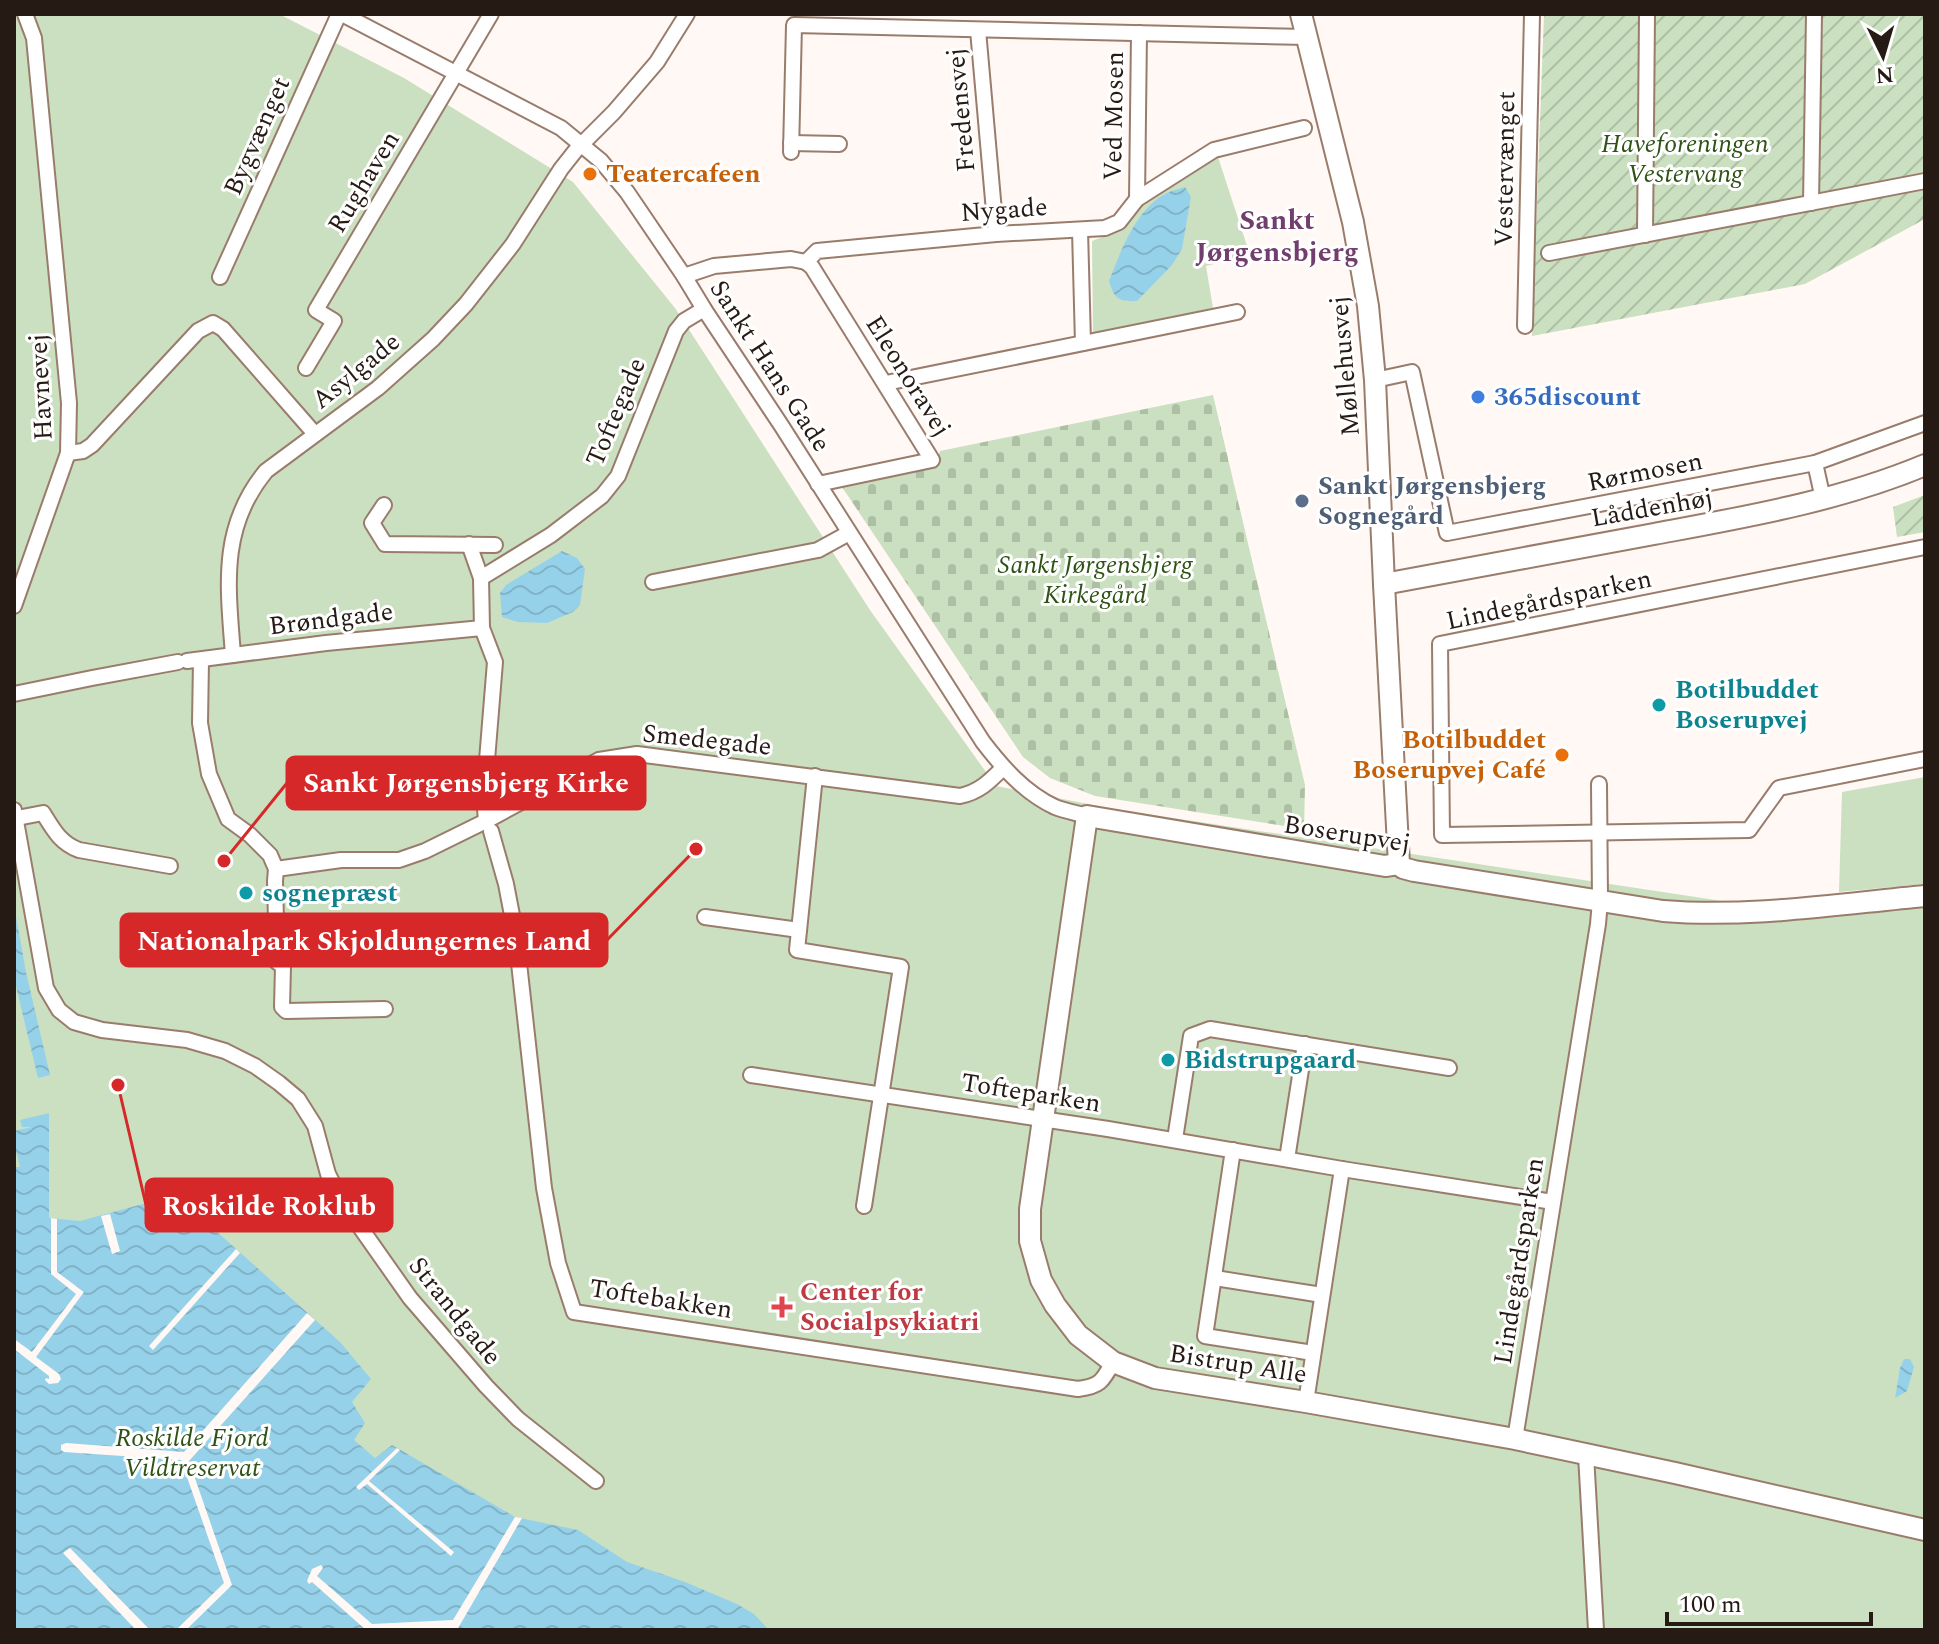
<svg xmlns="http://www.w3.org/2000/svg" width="1939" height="1644" viewBox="0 0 1939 1644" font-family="Spectral,serif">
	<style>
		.cemetery { fill: url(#cemetery-stones) }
		.park { fill: #cbe0c0 }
		.garden { fill: url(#garden-furrows) }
		.water { fill: url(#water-waves) }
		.pier { fill: #fff8f4 }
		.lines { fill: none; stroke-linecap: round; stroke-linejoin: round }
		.street-casing { stroke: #9a7c6c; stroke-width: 18 }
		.secondary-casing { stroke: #9a7c6c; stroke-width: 24 }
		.street { stroke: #fff; stroke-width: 14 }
		.secondary { stroke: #fff; stroke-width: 20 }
		.food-dot { fill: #e8710a; stroke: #fff; stroke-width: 3 }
		.shop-dot { fill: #3f7fe0; stroke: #fff; stroke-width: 3 }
		.service-dot { fill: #5c6f8a; stroke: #fff; stroke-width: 3 }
		.culture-dot { fill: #0f9aa8; stroke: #fff; stroke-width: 3 }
		.health-dot { fill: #e0444e; stroke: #fff; stroke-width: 3 }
		.labels { text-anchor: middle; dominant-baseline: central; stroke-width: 6; stroke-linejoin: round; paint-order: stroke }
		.street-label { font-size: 26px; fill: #261a14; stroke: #fff }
		.park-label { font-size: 26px; font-style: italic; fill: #2e5315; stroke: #fff }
		.food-label { font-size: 26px; font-weight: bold; fill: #c56008; stroke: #fff; text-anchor: start }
		.shop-label { font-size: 26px; font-weight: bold; fill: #366cbe; stroke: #fff; text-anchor: start }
		.service-label { font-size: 26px; font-weight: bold; fill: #4e5e75; stroke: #fff; text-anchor: start }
		.culture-label { font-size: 26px; font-weight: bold; fill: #0d838f; stroke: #fff; text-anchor: start }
		.health-label { font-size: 26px; font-weight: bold; fill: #be3a42; stroke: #fff; text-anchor: start }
		.neighbourhood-label { font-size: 28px; font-weight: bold; fill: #723e6e; stroke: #fff }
		.leader { fill: none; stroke: #d62828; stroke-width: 3 }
		.callout-dot { fill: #d62828; stroke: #fff; stroke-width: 3 }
		.callout { fill: #d62828; stroke: #d62828; stroke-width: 3 }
		.callout-label { font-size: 28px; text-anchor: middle; font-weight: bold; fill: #fff }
	</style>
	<defs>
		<pattern id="cemetery-stones" width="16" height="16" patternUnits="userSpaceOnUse" patternTransform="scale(2)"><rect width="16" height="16" fill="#cbe0c0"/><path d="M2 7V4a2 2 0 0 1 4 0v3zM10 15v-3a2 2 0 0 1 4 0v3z" fill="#aec0a4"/></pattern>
		<pattern id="garden-furrows" width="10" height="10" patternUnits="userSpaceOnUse" patternTransform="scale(2)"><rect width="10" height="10" fill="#cbe0c0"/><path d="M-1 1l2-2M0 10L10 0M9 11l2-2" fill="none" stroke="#aec0a4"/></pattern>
		<pattern id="water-waves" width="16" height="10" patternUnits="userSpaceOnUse" patternTransform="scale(2)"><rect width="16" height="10" fill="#96d1ea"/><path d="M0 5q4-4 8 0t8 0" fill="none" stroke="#81b3c8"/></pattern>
	</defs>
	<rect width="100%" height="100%" fill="#fff8f4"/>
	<polygon class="cemetery" points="1213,395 1305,785 1304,829 1095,796 1050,778 1023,757 842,487 936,467 940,451"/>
	<g class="park">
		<polygon points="14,14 279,14 404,78 573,182 675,308 870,610 996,786 1114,809 1742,904 1925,889 1925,1630 14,1630"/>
		<polygon points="1218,157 1250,255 1206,266 1213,308 1093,333 1092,241 1122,229 1146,201"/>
		<polygon points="1925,777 1925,884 1839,892 1842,792"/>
	</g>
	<g class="garden">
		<polygon points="1544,14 1925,14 1925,219 1805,284 1532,336"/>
		<polygon points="1925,495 1925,532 1897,537 1893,507"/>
	</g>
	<g class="water">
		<path d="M1185,187L1191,197L1182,249L1172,265L1137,301C1118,302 1114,298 1109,281C1121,251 1136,208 1167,193C1173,190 1180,189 1185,187Z"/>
		<polygon points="562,551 577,558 585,569 580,605 573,612 547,623 518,622 502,617 500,593 506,585"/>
		<polygon points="14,905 26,972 50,1075 38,1078 14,978"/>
		<polygon points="49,1113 49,1218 80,1221 176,1195 340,1342 371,1379 352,1402 365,1423 354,1440 375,1458 392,1445 515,1517 578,1530 627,1562 685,1582 737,1604 754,1614 769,1630 14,1630 14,1167 20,1167 14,1143 14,1131 32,1127 22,1127 20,1120"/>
		<polygon points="1904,1359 1910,1359 1914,1367 1907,1391 1895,1398 1900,1368"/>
	</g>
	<g class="pier">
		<polygon points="110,1214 120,1251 112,1254 101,1216"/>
		<polygon points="51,1218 57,1219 57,1272 84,1292 36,1357 59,1374 61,1379 58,1383 49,1384 45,1380 46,1378 49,1379 49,1376 14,1349 14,1339 32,1352 76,1294 51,1274"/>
		<polygon points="236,1249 240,1253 153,1350 149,1346"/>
		<polygon points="307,1313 315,1320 189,1461 232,1585 186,1630 176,1630 224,1583 181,1460 64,1452 61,1450 61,1445 66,1443 184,1452"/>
		<polygon points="397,1448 400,1450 369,1481 454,1552 451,1556 367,1484 359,1490 356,1487"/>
		<polygon points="515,1517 522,1518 457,1630 448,1630 446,1628 366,1630 312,1582 309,1584 307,1581 312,1569 321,1565 323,1568 317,1576 372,1624 453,1620"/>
		<polygon points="70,1548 150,1630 136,1630 63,1553"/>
	</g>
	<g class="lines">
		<defs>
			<g id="street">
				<path d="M342,14L561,128L601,161L627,192L684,276L704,309L781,425L983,742C1003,768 1025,793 1055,807C1065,811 1077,813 1087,816"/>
				<polyline points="978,30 996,234"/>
				<polyline points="791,143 839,144"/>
				<polyline points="791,152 794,25 1307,37"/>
				<polyline points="1137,199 1139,33"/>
				<polyline points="1811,203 1814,14"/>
				<polyline points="1080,230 1083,343"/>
				<polyline points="1645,235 1647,14"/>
				<polyline points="1549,253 1925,181"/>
				<polyline points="806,262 817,251 996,234 1105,228 1119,222 1137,199 1214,150 1304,128"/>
				<polyline points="806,262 812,267 932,460 818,484"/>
				<polyline points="684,276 714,266 791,259 806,262"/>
				<polyline points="220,277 339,14"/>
				<polyline points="1525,326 1532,14"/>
				<polyline points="306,368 334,321 316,310 491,14"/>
				<polyline points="1375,380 1412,372 1447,533 1815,463"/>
				<polyline points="886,383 1237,312"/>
				<polyline points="68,453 83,451 92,445 198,331 213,323 223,329 315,434"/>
				<polyline points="1823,499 1815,463 1925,423"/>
				<polyline points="384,505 372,523 385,544 495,545"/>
				<polyline points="469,544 481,578"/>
				<polyline points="1925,547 1440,644 1442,835 1749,830 1779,788 1925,759"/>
				<polyline points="653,582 818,550 849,533"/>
				<polyline points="14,606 68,453 69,403 34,38 25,14"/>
				<path d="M233,655C228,587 219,528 266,471L378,388L433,339L466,304L513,244L561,169L576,150L614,112L657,62L687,14"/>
				<polyline points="201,660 200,723 209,774 228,819 250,835 270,855 276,869 275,881 277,962 283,966 282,1007 286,1011 385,1009"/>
				<polyline points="187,661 326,643 482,628"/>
				<polyline points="14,694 92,678 178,662"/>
				<polyline points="815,776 797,950 901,967 864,1206"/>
				<polyline points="14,810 46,988 59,1010 74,1022 102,1030 187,1040 225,1051 255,1066 279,1083 298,1099 315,1126 328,1174 341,1200 410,1298 486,1386 518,1419 596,1481"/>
				<path d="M17,818L43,813C53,829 60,843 79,850L170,866"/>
				<polyline points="486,821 484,797 495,662 482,628 481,578 551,535 602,496 618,476 676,331 684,321 704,309"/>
				<path d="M491,831L506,884L516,936L544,1188L558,1263L574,1312L1078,1389C1100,1386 1102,1382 1113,1362"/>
				<path d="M276,869L341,860H399L425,851L486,821L599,760L637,754L960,796C979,792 989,782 1003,768"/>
				<polyline points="705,917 799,930"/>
				<polyline points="751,1075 1108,1129 1342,1169 1553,1202"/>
				<polyline points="1175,1139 1191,1036 1210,1029 1449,1068"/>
				<polyline points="1233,1150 1205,1336 1313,1353"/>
				<polyline points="1287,1159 1305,1044"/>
				<polyline points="1215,1278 1322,1295"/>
				<polyline points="1306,1402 1342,1169"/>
				<polyline points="1515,1439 1598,924 1600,901 1599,784"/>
				<polyline points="1586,1455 1596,1630"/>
			</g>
			<g id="secondary">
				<polyline points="1301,14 1353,222 1368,306 1375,380 1384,584 1399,864"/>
				<path d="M1384,584C1474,567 1564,551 1654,534C1745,517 1839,501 1925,465"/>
				<path d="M1925,896C1838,904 1751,918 1663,911L1414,871L1403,868L1399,864L1385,866L1087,816L1030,1209V1241L1041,1280L1055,1305L1078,1335L1113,1362L1155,1378L1306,1402L1515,1439L1675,1473L1925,1530"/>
			</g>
		</defs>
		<use href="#street" class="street-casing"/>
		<use href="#secondary" class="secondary-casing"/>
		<use href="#street" class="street"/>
		<use href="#secondary" class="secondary"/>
	</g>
	<g class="food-dot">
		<circle cx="590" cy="174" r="8"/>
		<circle cx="1562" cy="755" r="8"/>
	</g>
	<circle class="shop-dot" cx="1478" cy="397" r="8"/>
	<circle class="service-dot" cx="1302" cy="501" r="8"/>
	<g class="culture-dot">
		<circle cx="1659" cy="705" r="8"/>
		<circle cx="246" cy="893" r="8"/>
		<circle cx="1168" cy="1060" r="8"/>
	</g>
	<path class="health-dot" d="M778 1295h8v8h8v8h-8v8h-8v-8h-8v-8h8z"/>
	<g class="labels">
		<g class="street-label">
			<text transform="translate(961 110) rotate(-95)">Fredensvej</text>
			<text transform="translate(1114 116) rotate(-89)">Ved Mosen</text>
			<text transform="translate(257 136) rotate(-66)">Bygvænget</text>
			<text transform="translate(1505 169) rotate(-89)">Vestervænget</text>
			<text transform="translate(364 182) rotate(-59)">Rughaven</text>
			<text transform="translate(1004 210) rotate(-4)">Nygade</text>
			<text transform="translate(770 366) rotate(57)">Sankt Hans Gade</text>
			<text transform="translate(1345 366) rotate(-95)">Møllehusvej</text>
			<text transform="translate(356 371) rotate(-39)">Asylgade</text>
			<text transform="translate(908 376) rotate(58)">Eleonoravej</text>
			<text transform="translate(41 387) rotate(-93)">Havnevej</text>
			<text transform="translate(616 412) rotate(-67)">Toftegade</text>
			<text transform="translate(1645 472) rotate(-11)">Rørmosen</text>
			<text transform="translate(1652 508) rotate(-10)">Låddenhøj</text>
			<text transform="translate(1549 600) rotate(-12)">Lindegårdsparken</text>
			<text transform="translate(331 619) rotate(-7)">Brøndgade</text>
			<text transform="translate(707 740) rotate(6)">Smedegade</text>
			<text transform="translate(1347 834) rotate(9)">Boserupvej</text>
			<text transform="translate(1031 1093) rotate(9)">Tofteparken</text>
			<text transform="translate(1519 1261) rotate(-81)">Lindegårdsparken</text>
			<text transform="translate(661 1299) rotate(9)">Toftebakken</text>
			<text transform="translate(455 1311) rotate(51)">Strandgade</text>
			<text transform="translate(1238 1364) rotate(9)">Bistrup Alle</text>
		</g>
		<g class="park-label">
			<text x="1685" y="144">Haveforeningen<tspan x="1685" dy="30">Vestervang</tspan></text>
			<text x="1095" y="565">Sankt Jørgensbjerg<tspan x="1095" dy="30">Kirkegård</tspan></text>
			<text x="192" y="1438">Roskilde Fjord<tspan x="192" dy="30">Vildtreservat</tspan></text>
		</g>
		<g class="food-label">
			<text x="606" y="174">Teatercafeen</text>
			<text x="1546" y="740" text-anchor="end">Botilbuddet<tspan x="1546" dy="30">Boserupvej Café</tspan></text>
		</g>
		<g class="shop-label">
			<text x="1494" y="397">365discount</text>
		</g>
		<g class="service-label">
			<text x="1318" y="486">Sankt Jørgensbjerg<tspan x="1318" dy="30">Sognegård</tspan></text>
		</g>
		<g class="culture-label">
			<text x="1675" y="690">Botilbuddet<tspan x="1675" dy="30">Boserupvej</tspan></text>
			<text x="262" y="893">sognepræst</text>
			<text x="1184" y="1060">Bidstrupgaard</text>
		</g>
		<g class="health-label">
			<text x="800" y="1292">Center for<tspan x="800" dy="30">Socialpsykiatri</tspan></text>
		</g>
		<g class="neighbourhood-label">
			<text x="1277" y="220">Sankt<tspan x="1277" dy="32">Jørgensbjerg</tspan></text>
		</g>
	</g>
	<path class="leader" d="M224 861L287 783M696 849L607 940M118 1085L146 1205"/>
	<g class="callout-dot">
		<circle cx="224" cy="861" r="8"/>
		<circle cx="696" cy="849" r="8"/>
		<circle cx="118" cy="1085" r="8"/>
	</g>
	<g class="callout">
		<rect x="287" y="757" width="358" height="52" rx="8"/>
		<rect x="121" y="914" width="486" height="52" rx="8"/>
		<rect x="146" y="1179" width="246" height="52" rx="8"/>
	</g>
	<g class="callout-label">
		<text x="466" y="792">Sankt Jørgensbjerg Kirke</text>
		<text x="364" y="950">Nationalpark Skjoldungernes Land</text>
		<text x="269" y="1215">Roskilde Roklub</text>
	</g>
	<rect width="1939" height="1644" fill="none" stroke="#261a14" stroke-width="32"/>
	<g transform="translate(1883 56) rotate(175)" stroke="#ffffff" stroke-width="6" paint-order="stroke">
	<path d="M0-6L14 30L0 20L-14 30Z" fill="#261a14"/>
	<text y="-12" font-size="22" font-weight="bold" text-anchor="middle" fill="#261a14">N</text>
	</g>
	<path d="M1667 1612v12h204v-12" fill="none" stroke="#261a14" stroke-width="4"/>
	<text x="1679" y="1612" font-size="24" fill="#261a14" stroke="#ffffff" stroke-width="6" paint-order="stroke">100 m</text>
</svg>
